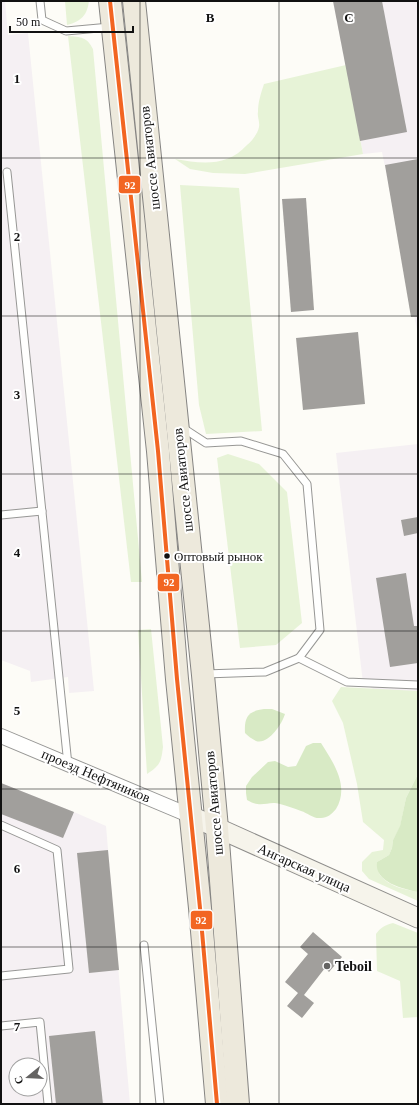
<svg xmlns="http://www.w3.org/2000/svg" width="419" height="1105" viewBox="0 0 419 1105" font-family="'Times New Roman',serif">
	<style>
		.industrial { fill: #f5f0f3; fill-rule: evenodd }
		.green { fill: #e7f3d7 }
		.forest { fill: #d8eac5 }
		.building { fill: #a19f9c }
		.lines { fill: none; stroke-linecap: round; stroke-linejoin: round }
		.lane-casing { stroke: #979795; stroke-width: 9 }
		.street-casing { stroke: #979795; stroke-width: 16 }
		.secondary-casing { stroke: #8e8d8b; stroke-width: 21 }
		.primary-casing { stroke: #858482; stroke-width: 24 }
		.lane { stroke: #fffffe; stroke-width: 7 }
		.street { stroke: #fffffe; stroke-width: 14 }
		.secondary { stroke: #f6f4eb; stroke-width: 19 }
		.primary { stroke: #ede9dc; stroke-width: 22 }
		.bus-1-casing { stroke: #fff; stroke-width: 7 }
		.bus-1 { stroke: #f26522; stroke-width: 4 }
		.grid { fill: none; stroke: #111; stroke-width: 1; stroke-opacity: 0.55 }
		.bus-dot { fill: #111; stroke: #fff; stroke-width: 1.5 }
		.poi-dot { fill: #646362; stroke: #fff; stroke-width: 1.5 }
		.labels { text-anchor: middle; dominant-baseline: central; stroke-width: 4; stroke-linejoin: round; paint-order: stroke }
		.bus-label { font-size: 13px; fill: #111; stroke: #fff; text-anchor: start }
		.street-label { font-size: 14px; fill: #111; stroke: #fff }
		.poi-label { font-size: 14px; font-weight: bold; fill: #111; stroke: #fff; text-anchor: start }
		.grid-label { font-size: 13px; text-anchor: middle; font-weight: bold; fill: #111; stroke: #fff; stroke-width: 4; stroke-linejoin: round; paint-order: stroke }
		.line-badge { stroke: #fff; stroke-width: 1.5 }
		.badge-label { font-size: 11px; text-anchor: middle; font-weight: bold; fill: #fff }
	</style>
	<rect width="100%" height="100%" fill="#fdfcf7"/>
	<g class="industrial">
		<polygon points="1,1 5,1 8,35 28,33 94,691 69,693 68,677 31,682 30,671 1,660"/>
		<polygon points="333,1 418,1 418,335 382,152 363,154"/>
		<polygon points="418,444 418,715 363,683 336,453"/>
		<path d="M1,783L74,812L106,826L130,1104H1ZM16,1065H40V1089H16Z"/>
	</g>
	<g class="green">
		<path d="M65,1H89C87,15 82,21 67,25Z"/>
		<path d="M68,36C81,37 87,37 93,49L142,582H131Z"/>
		<path d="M346,65L363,154L245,174L213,173L190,169L175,159C202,164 227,167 247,145C252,141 258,133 259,127C260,122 257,116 258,112C258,102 261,93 264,84Z"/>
		<polygon points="180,185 239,188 262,431 206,434 199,405"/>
		<polygon points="228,454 259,464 287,492 302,623 276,645 240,648 217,458"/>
		<path d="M151,629L163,747C161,763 160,765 147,774L138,630Z"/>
		<path d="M341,687L418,691V774L406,798L400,827L393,840L392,848L389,855L377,862C378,866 378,872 380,875C389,887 404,889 418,892V901L369,879L362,871V862L372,852L383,850L384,840L363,822L357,784L343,723L332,701Z"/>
		<path d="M393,923L418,933V1017L403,1018L400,981L377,971L376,934C380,928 385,925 393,923Z"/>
	</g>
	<g class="forest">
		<path d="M264,709H272L285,714C282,724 268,745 256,741C252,739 248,736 245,733C244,717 248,711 264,709Z"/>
		<path d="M313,743H321C333,762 350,786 336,809C332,814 327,818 321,818C313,819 308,813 301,811C294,808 287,806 280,804C268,800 262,809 247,800L246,793V786L252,777L268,762L275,761L288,767L296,766L306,746Z"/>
		<path d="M418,774V892C403,889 374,882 377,862L389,855L392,848L393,840L400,826L406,798Z"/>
	</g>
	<g class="building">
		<polygon points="333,1 382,1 407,132 360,141"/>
		<polygon points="418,159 418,317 411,317 385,165"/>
		<polygon points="306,198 314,310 291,312 282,199"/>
		<polygon points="358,332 365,404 303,410 296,338"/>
		<polygon points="418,517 418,533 404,536 401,520"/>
		<polygon points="406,573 414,626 418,626 418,663 390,667 376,578"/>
		<polygon points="1,783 74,812 63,838 1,814"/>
		<polygon points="108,850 119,970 89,973 77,853"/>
		<polygon points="313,932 342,957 329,972 325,968 304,995 314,1003 302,1018 287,1006 298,993 285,982 308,954 300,947"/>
		<polygon points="95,1031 103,1104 56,1104 49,1036"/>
	</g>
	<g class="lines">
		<defs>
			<g id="lane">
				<polyline points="40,1 42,20 66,31 110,27"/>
				<polyline points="7,172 68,765"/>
				<polyline points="183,428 206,443 241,441 283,454 307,484 320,630 299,658 265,672 205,674"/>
				<polyline points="1,515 42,511"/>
				<polyline points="299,658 347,682 418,685"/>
				<polyline points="1,825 57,850 69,969 1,976"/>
				<polyline points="144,945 160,1104"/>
				<polyline points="1,1026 40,1022 48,1104"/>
			</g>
			<polyline id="street" points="1,736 191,816"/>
			<polyline id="secondary" points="191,816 418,918"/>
			<g id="primary">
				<polyline points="110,1 158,451 177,679 200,908 217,1104"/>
				<polyline points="134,1 203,675 217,828 238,1104"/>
			</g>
		</defs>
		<use href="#lane" class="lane-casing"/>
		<use href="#street" class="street-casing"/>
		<use href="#secondary" class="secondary-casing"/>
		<use href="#primary" class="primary-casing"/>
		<use href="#lane" class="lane"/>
		<use href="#street" class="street"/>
		<use href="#secondary" class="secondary"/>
		<use href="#primary" class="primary"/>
		<defs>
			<polyline id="bus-1" points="110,1 158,451 177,679 200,908 217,1104"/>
		</defs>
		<use href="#bus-1" class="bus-1-casing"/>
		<use href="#bus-1" class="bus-1"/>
	</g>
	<path class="grid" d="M140,1V1104M279,1V1104M1,158H418M1,316H418M1,474H418M1,631H418M1,789H418M1,947H418"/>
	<circle class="bus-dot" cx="167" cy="556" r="3.5"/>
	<circle class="poi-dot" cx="327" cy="966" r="4"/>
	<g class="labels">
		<g class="bus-label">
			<text x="174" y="556">Оптовый рынок</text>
		</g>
		<g class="street-label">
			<text transform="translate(150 158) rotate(-96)">шоссе Авиаторов</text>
			<text transform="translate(183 480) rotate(-96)">шоссе Авиаторов</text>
			<text transform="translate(96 776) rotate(23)">проезд Нефтяников</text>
			<text transform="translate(214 803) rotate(-95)">шоссе Авиаторов</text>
			<text transform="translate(304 868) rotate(24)">Ангарская улица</text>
		</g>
		<g class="poi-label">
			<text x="335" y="966">Teboil</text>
		</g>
	</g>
	<g class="grid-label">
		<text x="210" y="22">B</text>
		<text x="349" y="22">C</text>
		<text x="17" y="83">1</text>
		<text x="17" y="241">2</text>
		<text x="17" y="399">3</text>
		<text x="17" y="557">4</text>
		<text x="17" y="715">5</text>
		<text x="17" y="873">6</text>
		<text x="17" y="1031">7</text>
	</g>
	<g class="line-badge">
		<rect x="118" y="175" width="23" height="19" rx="4" fill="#f26522"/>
		<rect x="157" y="573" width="23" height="19" rx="4" fill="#f26522"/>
		<rect x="190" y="910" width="23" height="20" rx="4" fill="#f26522"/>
	</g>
	<g class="badge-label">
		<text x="130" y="189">92</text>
		<text x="169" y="586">92</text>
		<text x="201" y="924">92</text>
	</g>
	<rect width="419" height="1105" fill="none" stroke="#111111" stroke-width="4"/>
	<g transform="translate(28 1077) rotate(252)"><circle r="19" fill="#ffffff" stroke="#a0a0a0"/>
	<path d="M0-3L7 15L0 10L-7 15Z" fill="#646362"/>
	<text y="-6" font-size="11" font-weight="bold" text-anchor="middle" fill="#111111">С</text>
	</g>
	<path d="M10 26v6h123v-6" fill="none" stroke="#111111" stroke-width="2"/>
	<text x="16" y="26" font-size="12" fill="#111111" stroke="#ffffff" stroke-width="3" paint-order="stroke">50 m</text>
</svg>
